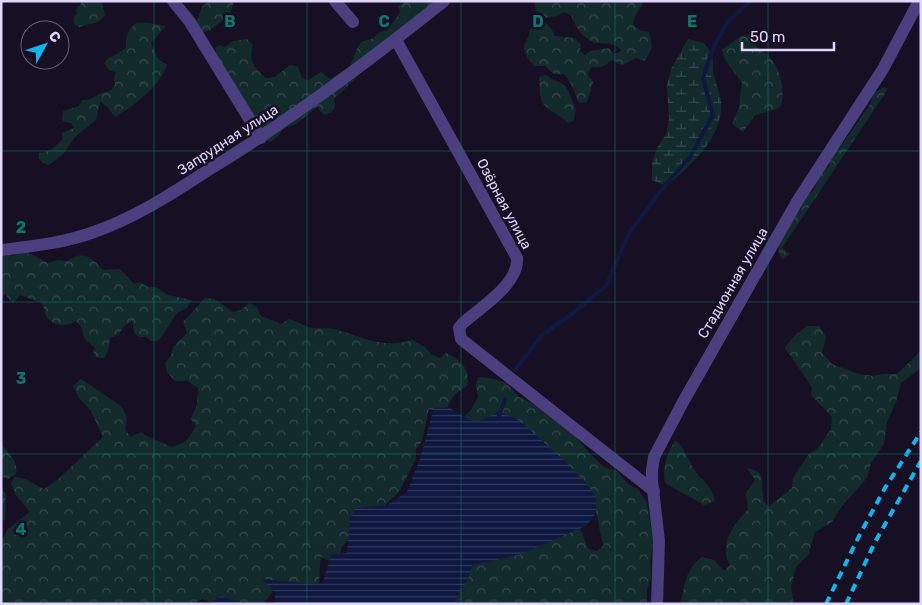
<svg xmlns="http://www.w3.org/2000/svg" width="922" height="605" viewBox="0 0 922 605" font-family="Rubik,sans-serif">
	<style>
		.forest { fill: url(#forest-crowns) }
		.wetland { fill: url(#wetland-marsh) }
		.water { fill: url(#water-rules) }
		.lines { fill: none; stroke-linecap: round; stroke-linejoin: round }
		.stream { stroke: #0e1840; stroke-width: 4 }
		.minor { stroke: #4b3f80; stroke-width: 12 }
		.rail { stroke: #10b6ee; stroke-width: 4; stroke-dasharray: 8 6; stroke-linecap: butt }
		.grid { fill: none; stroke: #0f766e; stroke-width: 1; stroke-opacity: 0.55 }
		.labels { text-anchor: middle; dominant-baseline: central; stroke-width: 5; stroke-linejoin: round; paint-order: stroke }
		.street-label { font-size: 14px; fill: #e1d6fc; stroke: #171024 }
		.grid-label { font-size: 16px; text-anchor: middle; font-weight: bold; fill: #0f766e; stroke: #171024; stroke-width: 5; stroke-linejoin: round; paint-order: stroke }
	</style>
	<defs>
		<pattern id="forest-crowns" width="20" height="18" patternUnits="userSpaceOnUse" patternTransform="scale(1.25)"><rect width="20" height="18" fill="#142b2e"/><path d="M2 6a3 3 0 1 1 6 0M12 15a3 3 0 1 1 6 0" fill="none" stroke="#36494d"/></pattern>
		<pattern id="wetland-marsh" width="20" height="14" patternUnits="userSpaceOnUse" patternTransform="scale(1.25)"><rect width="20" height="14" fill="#142b2e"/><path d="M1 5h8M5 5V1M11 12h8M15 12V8" fill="none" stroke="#36494d"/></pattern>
		<pattern id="water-rules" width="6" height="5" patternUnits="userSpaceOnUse" patternTransform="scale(1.25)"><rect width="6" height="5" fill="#0e1840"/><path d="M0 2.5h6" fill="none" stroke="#31395c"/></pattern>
	</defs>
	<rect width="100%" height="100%" fill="#171024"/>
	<g class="forest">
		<path d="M81,1H101L105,15C96,26 92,22 80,27L75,25C73,20 73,18 77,13L76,9L81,4Z"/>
		<polygon points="208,1 235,1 233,4 230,15 210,30 201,33 195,26 202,7"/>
		<path d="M403,1H434L365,61L358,76L334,99L335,106L332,112L324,115L317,107L296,124L284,128L277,137L270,142L262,138L217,56L215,48L219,45L225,47L233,41L247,39L253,45C248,63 254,67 266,78L275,77L290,65L298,67L302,78L308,80L321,72L330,79L350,66L357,49L361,42L374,38L378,33L389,29L400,12L398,6L403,3Z"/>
		<path d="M535,1H606L613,3L614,1H642V5L635,16L633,25L641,31L649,32L652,47L645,61L636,58L622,65L612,60C605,66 601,68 592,67L587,74L593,82L587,102L579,103C574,93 572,82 564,74H554L545,66H534C530,62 525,55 524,49C524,44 526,42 528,38C530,33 528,35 530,30C537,14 550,23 555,36L575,38L581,45L580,51L585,55L590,51L609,48L614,54L622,51C613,40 601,46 591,41C582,37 574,24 571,15L564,12L558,16L544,18L536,11Z"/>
		<path d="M137,23H149L166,26L151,43L158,59L167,65C160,83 147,94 132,106C127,110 121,112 116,117C109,112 109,105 100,102L96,120L75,137L64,153L49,165L43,163L39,159V153C49,152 55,147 62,140V133L74,128L71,123L62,121L63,111L79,106L82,100C94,101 97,92 110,91L115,85L114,78L116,72L109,70L104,63C111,54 118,55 126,48C126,36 127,30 137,23Z"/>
		<path d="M751,35C752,38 754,44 756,46C759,50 766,52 769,56C781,70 785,89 781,106L774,110L755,115L743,132L732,124L739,107L742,83L725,60L722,50L741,36Z"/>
		<path d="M546,75C553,80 555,80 561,83C570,87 571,101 576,109L574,120L568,123C562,116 545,109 542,102C539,95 540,85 539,77Z"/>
		<path d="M884,87L888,89L782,248L790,254L783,259C769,247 791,222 799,211C802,207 803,201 806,197C808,194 812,193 814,189C819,180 819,172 829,166L830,159L839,149L871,103L873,93Z"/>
		<path d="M1,252L13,256L22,253L31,254L48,263L58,260L67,261C83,250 92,257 103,270L120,269L134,284L140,282L148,287H156L168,295L192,300L187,308L177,313L159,340L151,341L146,337H140L135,334L132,321L124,326L118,335L110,338L108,351L104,358L96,357L93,351L95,348L84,338L82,328L76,321C65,327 52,327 46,315C44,311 45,308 42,304C37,300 26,298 20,295L13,304L6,295L1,296Z"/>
		<path d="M205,298L214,299L233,312L241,310L249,303L256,306L261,316L281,324L289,319C297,321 307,328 314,328C322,329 330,327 338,330C365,338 383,349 412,340L425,347L431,354L440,358L446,353C461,360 471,369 467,386C456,392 450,398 447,409L443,412L429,409L422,441L416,449V459L399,492L342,546L339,558L332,562L321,557C319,567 320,576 319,586L275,588L263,604C247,604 214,605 202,599L192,604H1V541L8,529L30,512L15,494L11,483L15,477L25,479L44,489L57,480L103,437L91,411L79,398L73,386L81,379L121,406L127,417L125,430L131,437L141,432C150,439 160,441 171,447C185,444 189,439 196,426L191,419L197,404L198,388L187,381H175L167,372L165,363L171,356L173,347L187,333L183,322Z"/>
		<path d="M807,326H819L826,337L822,353L832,364L858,374L873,376L884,374H897L921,351V368L901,383L896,402L887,422L884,444L871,463L867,478L842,506L832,522L815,532L808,555L796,567L791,587L794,604H681C684,586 686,568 702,557L714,560L724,571L730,565C718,546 734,523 748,510L746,493L755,480L747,468C768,473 760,480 763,496C763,500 766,504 768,507L792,488L793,478L808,455L818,448L831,429L832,417L811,395L812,387L785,348L794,336Z"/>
		<path d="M478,377L494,379L507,383L519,397L535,405L573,434L591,455L604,467L617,471L628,484L638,489L647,503L653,542L650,563L651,578L647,590V604H447L457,570L579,526L588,549L597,551L604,545C599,535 600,523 596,513C593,507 588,501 584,496L461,420L471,410L478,397L476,386Z"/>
		<path d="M675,440C685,447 687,459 694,469C701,480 713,487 715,501L704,505L665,483C662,466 667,455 675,440Z"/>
		<path d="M1,444C8,453 19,461 16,474L8,479L1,476Z"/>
		<polygon points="1,489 6,494 5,520 1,521"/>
	</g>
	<path class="wetland" d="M688,39L704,43C707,47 711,52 712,56C714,62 712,69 714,75C716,84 720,93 721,102C724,136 690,167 666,186L652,180V163L657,148L666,134L669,119L667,85L672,67Z"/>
	<g class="water">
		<path d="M448,407C469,420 476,428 498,411L520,421L566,462L585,482L596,497V513L586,526L519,555L472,565L469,577L453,604H275V592L262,579L312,584L323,582L331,555L347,553L350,518L356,508L387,505L407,492L420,459L434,408Z"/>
		<polygon points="220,595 238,602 248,604 211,604"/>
	</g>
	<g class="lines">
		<g class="stream">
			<polyline points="515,370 542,335 573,313 606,286 629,233 666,184 690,157 713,115 703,78 714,46 728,21 751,1"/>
			<polyline points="499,416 505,399"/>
		</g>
		<g class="minor">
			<polyline points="173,1 190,22 261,138"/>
			<polyline points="335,1 353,22"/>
			<path d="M396,40L517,258C519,284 481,307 463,323L459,328L461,339L654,491"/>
			<path d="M1,250C33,246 64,243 94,232C135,218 171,194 207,171C290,120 368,62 444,1"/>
			<polyline points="657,604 659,541 652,481 652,470 654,457 683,402 798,200 883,69 919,1"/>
		</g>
		<g class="rail">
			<polyline points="826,604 859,536 885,488 921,432"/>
			<polyline points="846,604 875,542 921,461"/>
		</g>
	</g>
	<path class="grid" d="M154,1V604M307,1V604M461,1V604M615,1V604M768,1V604M1,151H921M1,302H921M1,454H921"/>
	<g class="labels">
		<g class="street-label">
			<text transform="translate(228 140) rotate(-33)">Запрудная улица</text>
			<text transform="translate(504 204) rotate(62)">Озёрная улица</text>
			<text transform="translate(733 283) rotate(-60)">Стадионная улица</text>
		</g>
	</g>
	<g class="grid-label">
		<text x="230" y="27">B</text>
		<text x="384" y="27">C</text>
		<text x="538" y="27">D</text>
		<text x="692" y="27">E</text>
		<text x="21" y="233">2</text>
		<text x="21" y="384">3</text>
		<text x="21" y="535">4</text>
	</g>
	<rect width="922" height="605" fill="none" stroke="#e1d6fc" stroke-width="5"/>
	<g transform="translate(45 45) rotate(50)"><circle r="24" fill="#171024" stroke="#685f7a"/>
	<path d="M0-4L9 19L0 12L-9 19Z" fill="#10b6ee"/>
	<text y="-8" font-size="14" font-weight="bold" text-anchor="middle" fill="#e1d6fc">С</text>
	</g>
	<path d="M742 42v8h92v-8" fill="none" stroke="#e1d6fc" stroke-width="2.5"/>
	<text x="750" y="42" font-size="15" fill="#e1d6fc" stroke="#171024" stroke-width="4" paint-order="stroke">50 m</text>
</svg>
